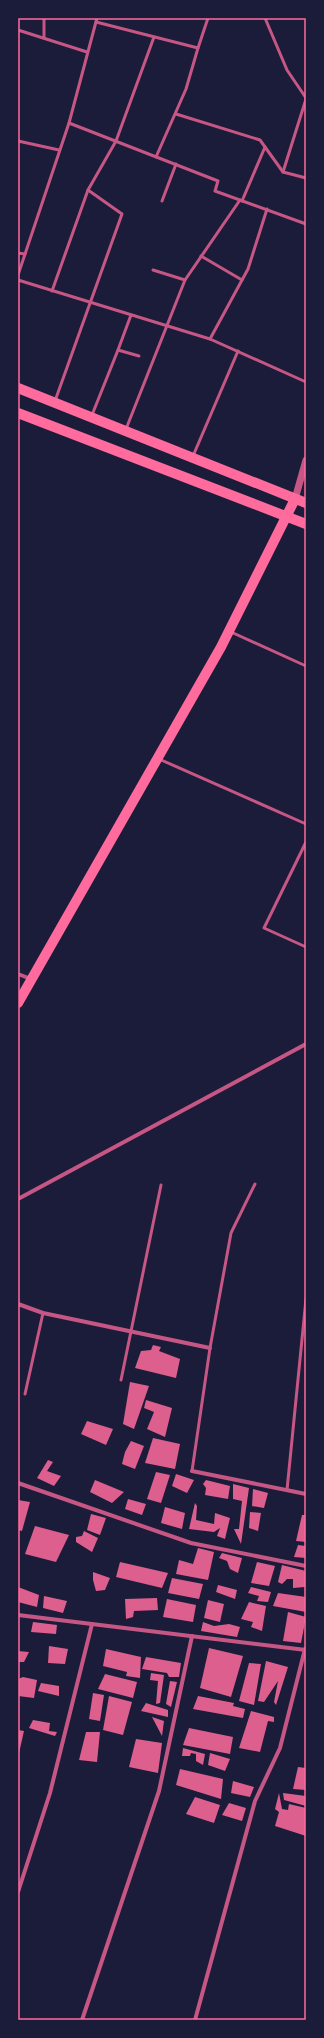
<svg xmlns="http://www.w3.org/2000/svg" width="324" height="2038" viewBox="0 0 324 2038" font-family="'Varela Round',sans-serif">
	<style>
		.building { fill: #dd5f8e }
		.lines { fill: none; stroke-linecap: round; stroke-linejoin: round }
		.service { stroke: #c65784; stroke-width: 3 }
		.minor { stroke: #c65784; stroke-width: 4 }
		.tertiary { stroke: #c65784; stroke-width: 7 }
		.primary { stroke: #ff6b9d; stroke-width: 10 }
		.neatline { fill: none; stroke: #ff6b9d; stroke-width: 1.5 }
	</style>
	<rect width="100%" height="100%" fill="#1b1b3a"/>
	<g class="building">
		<polygon points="153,1345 161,1347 159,1351 180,1359 176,1378 135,1368 141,1351 151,1350"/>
		<polygon points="130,1382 149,1386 134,1429 123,1424"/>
		<polygon points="146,1400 172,1408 165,1437 147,1429 154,1412 144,1408"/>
		<polygon points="87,1421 113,1429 106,1445 81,1434"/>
		<polygon points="153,1438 180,1444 175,1469 145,1463"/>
		<polygon points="131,1441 144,1446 135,1469 122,1464 125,1452"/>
		<polygon points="48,1460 53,1462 47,1471 61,1476 54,1486 37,1478"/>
		<polygon points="156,1472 170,1475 161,1503 147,1499"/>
		<polygon points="176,1474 194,1480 187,1493 172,1486"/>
		<polygon points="95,1480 124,1492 112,1503 90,1492"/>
		<polygon points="206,1480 230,1486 228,1499 205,1495 206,1488 203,1484"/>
		<polygon points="233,1484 249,1488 241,1544 234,1529 239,1529 242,1501 233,1499"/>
		<polygon points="253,1489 268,1493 264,1508 252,1506"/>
		<polygon points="128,1499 146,1504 142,1515 125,1509"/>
		<polygon points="18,1500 30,1502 22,1531 18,1530"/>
		<polygon points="195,1503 197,1506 196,1520 214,1524 215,1513 230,1518 225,1539 217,1536 220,1528 214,1532 189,1529"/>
		<polygon points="165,1507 185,1513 182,1529 161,1523"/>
		<polygon points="250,1512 261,1513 258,1531 249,1528"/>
		<polygon points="91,1514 106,1518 100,1535 87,1530"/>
		<polygon points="302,1515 306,1515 306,1542 296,1541"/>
		<polygon points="35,1526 69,1535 56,1562 25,1554"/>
		<polygon points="84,1531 98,1538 92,1552 76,1542 76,1537 82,1536"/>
		<polygon points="298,1545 306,1546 306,1558 294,1557"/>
		<polygon points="198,1548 214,1552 208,1580 176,1574 179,1560 193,1564"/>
		<polygon points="222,1553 242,1558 238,1573 230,1569 227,1561 219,1558"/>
		<polygon points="120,1562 168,1573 162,1588 116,1577"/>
		<polygon points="257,1562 275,1566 269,1586 251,1583"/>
		<polygon points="282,1565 306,1571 305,1587 293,1588 293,1579 287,1579 282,1584 278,1582"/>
		<polygon points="93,1572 110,1578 105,1590 96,1591 93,1580"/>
		<polygon points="172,1578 203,1584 199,1599 168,1593"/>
		<polygon points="218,1585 237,1590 235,1599 216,1592"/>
		<polygon points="18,1587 39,1595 37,1607 18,1602"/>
		<polygon points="251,1587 271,1592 268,1602 257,1601 259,1596 248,1593"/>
		<polygon points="278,1593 306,1597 306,1612 273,1606"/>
		<polygon points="44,1596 67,1601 63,1613 43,1608"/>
		<polygon points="157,1598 158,1610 134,1611 133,1617 126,1619 125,1599"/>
		<polygon points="167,1599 196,1605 193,1622 163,1617"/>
		<polygon points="208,1600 224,1604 220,1622 204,1618"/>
		<polygon points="249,1602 266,1606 262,1631 251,1627 253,1622 241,1619"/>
		<polygon points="288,1612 306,1617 301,1643 283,1641"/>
		<polygon points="33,1622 57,1625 56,1634 31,1632"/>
		<polygon points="203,1622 214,1626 229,1624 240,1627 237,1637 201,1631"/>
		<polygon points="49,1646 68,1649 65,1664 48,1663"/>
		<polygon points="209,1648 243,1656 231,1697 200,1688"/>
		<polygon points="106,1649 141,1657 140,1678 126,1676 127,1672 103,1666"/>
		<polygon points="18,1651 29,1652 24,1662 18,1662"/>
		<polygon points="146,1657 181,1663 179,1677 169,1677 167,1673 142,1669"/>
		<polygon points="266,1661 288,1667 276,1705 274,1702 278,1681 264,1702 258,1701"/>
		<polygon points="249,1663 261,1664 254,1705 239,1701"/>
		<polygon points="151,1673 164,1675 160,1703 156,1704 158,1681 150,1680"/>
		<polygon points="105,1674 137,1682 133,1698 98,1689"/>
		<polygon points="23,1677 37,1680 34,1698 18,1696 18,1679"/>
		<polygon points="170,1681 177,1682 171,1707 166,1704"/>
		<polygon points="41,1683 59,1686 59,1696 38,1691"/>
		<polygon points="93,1693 104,1695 100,1721 89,1719"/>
		<polygon points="109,1696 132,1702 123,1735 103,1730"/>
		<polygon points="198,1696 234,1703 233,1706 245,1709 243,1718 193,1709"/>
		<polygon points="146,1703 168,1710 168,1717 141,1711"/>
		<polygon points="251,1711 274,1717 274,1722 268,1721 260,1752 239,1748"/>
		<polygon points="152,1717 164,1721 162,1736"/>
		<polygon points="33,1720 50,1723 49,1731 57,1732 55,1736 29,1728"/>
		<polygon points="189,1728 233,1737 230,1754 183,1745"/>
		<polygon points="18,1730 24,1731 19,1753 18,1753"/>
		<polygon points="86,1732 100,1732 97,1762 79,1760"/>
		<polygon points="136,1739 162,1743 158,1773 129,1767"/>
		<polygon points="183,1748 205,1754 203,1765 196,1761 196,1754 191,1753 190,1756 182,1756"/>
		<polygon points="210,1753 230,1759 225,1771 208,1765"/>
		<polygon points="298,1767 306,1768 306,1790 293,1789"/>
		<polygon points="180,1769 223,1779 221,1799 176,1785"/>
		<polygon points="233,1781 254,1787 250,1797 231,1793"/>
		<polygon points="279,1793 282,1809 288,1810 289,1804 306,1808 306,1836 275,1826 279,1812 275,1809"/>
		<polygon points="283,1793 306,1796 306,1806 284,1800"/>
		<polygon points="195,1797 220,1805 214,1823 186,1814"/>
		<polygon points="229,1803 246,1808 242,1821 222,1815"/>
	</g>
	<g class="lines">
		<g class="service">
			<polyline points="265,18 287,70 306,98"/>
			<polyline points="96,22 198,48 208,18"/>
			<polyline points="18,30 87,52"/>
			<polyline points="44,38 44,18"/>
			<polyline points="176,114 260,140 283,172 306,178"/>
			<polyline points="69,123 218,181 215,191 306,224"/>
			<polyline points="18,141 59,150"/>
			<polyline points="156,157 186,89 198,48"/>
			<polyline points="283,172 306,99"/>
			<polyline points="162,201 176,164"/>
			<polyline points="242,201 265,147"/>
			<polyline points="18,253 25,254"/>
			<polyline points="201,256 242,280"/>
			<polyline points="18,275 69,123 97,18"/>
			<polyline points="18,280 210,339 306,382"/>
			<polyline points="185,280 240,200"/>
			<polyline points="52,291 88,190"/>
			<polyline points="131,315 118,350 139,356"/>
			<polyline points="210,339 248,269 267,209"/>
			<polyline points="55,401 122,214 88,190 116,141 154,37"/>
			<polyline points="92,415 118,350"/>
			<polyline points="126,429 185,280 153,270"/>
			<polyline points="193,456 238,351"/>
			<polyline points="231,632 306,666"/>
			<polyline points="159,759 306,824"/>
			<polyline points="306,842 264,928 306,947"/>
			<polyline points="121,1380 161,1185"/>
			<polyline points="25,1394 43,1313"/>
			<polyline points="192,1471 210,1348 231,1233 255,1184"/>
			<polyline points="287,1490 306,1299"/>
		</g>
		<g class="minor">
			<polyline points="18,974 31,979"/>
			<polyline points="18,1199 306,1044"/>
			<polyline points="18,1304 43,1313 210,1348"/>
			<polyline points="192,1471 306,1494"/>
			<polyline points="18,1483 191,1543 306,1566"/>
			<polyline points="18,1615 306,1650"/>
			<polyline points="18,1892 50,1793 92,1624"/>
			<polyline points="82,2020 159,1791 192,1636"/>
			<polyline points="195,2020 255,1801 280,1748 305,1649"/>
		</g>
		<polyline class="tertiary" points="295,499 306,460"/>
		<g class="primary">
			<polyline points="18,388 306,503"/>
			<polyline points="18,413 306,524"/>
			<polyline points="18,1003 221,647 295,499"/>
		</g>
	</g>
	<rect width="324" height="2038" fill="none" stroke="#1b1b3a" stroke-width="38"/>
	<rect x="19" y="19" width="286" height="2000" class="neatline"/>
</svg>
